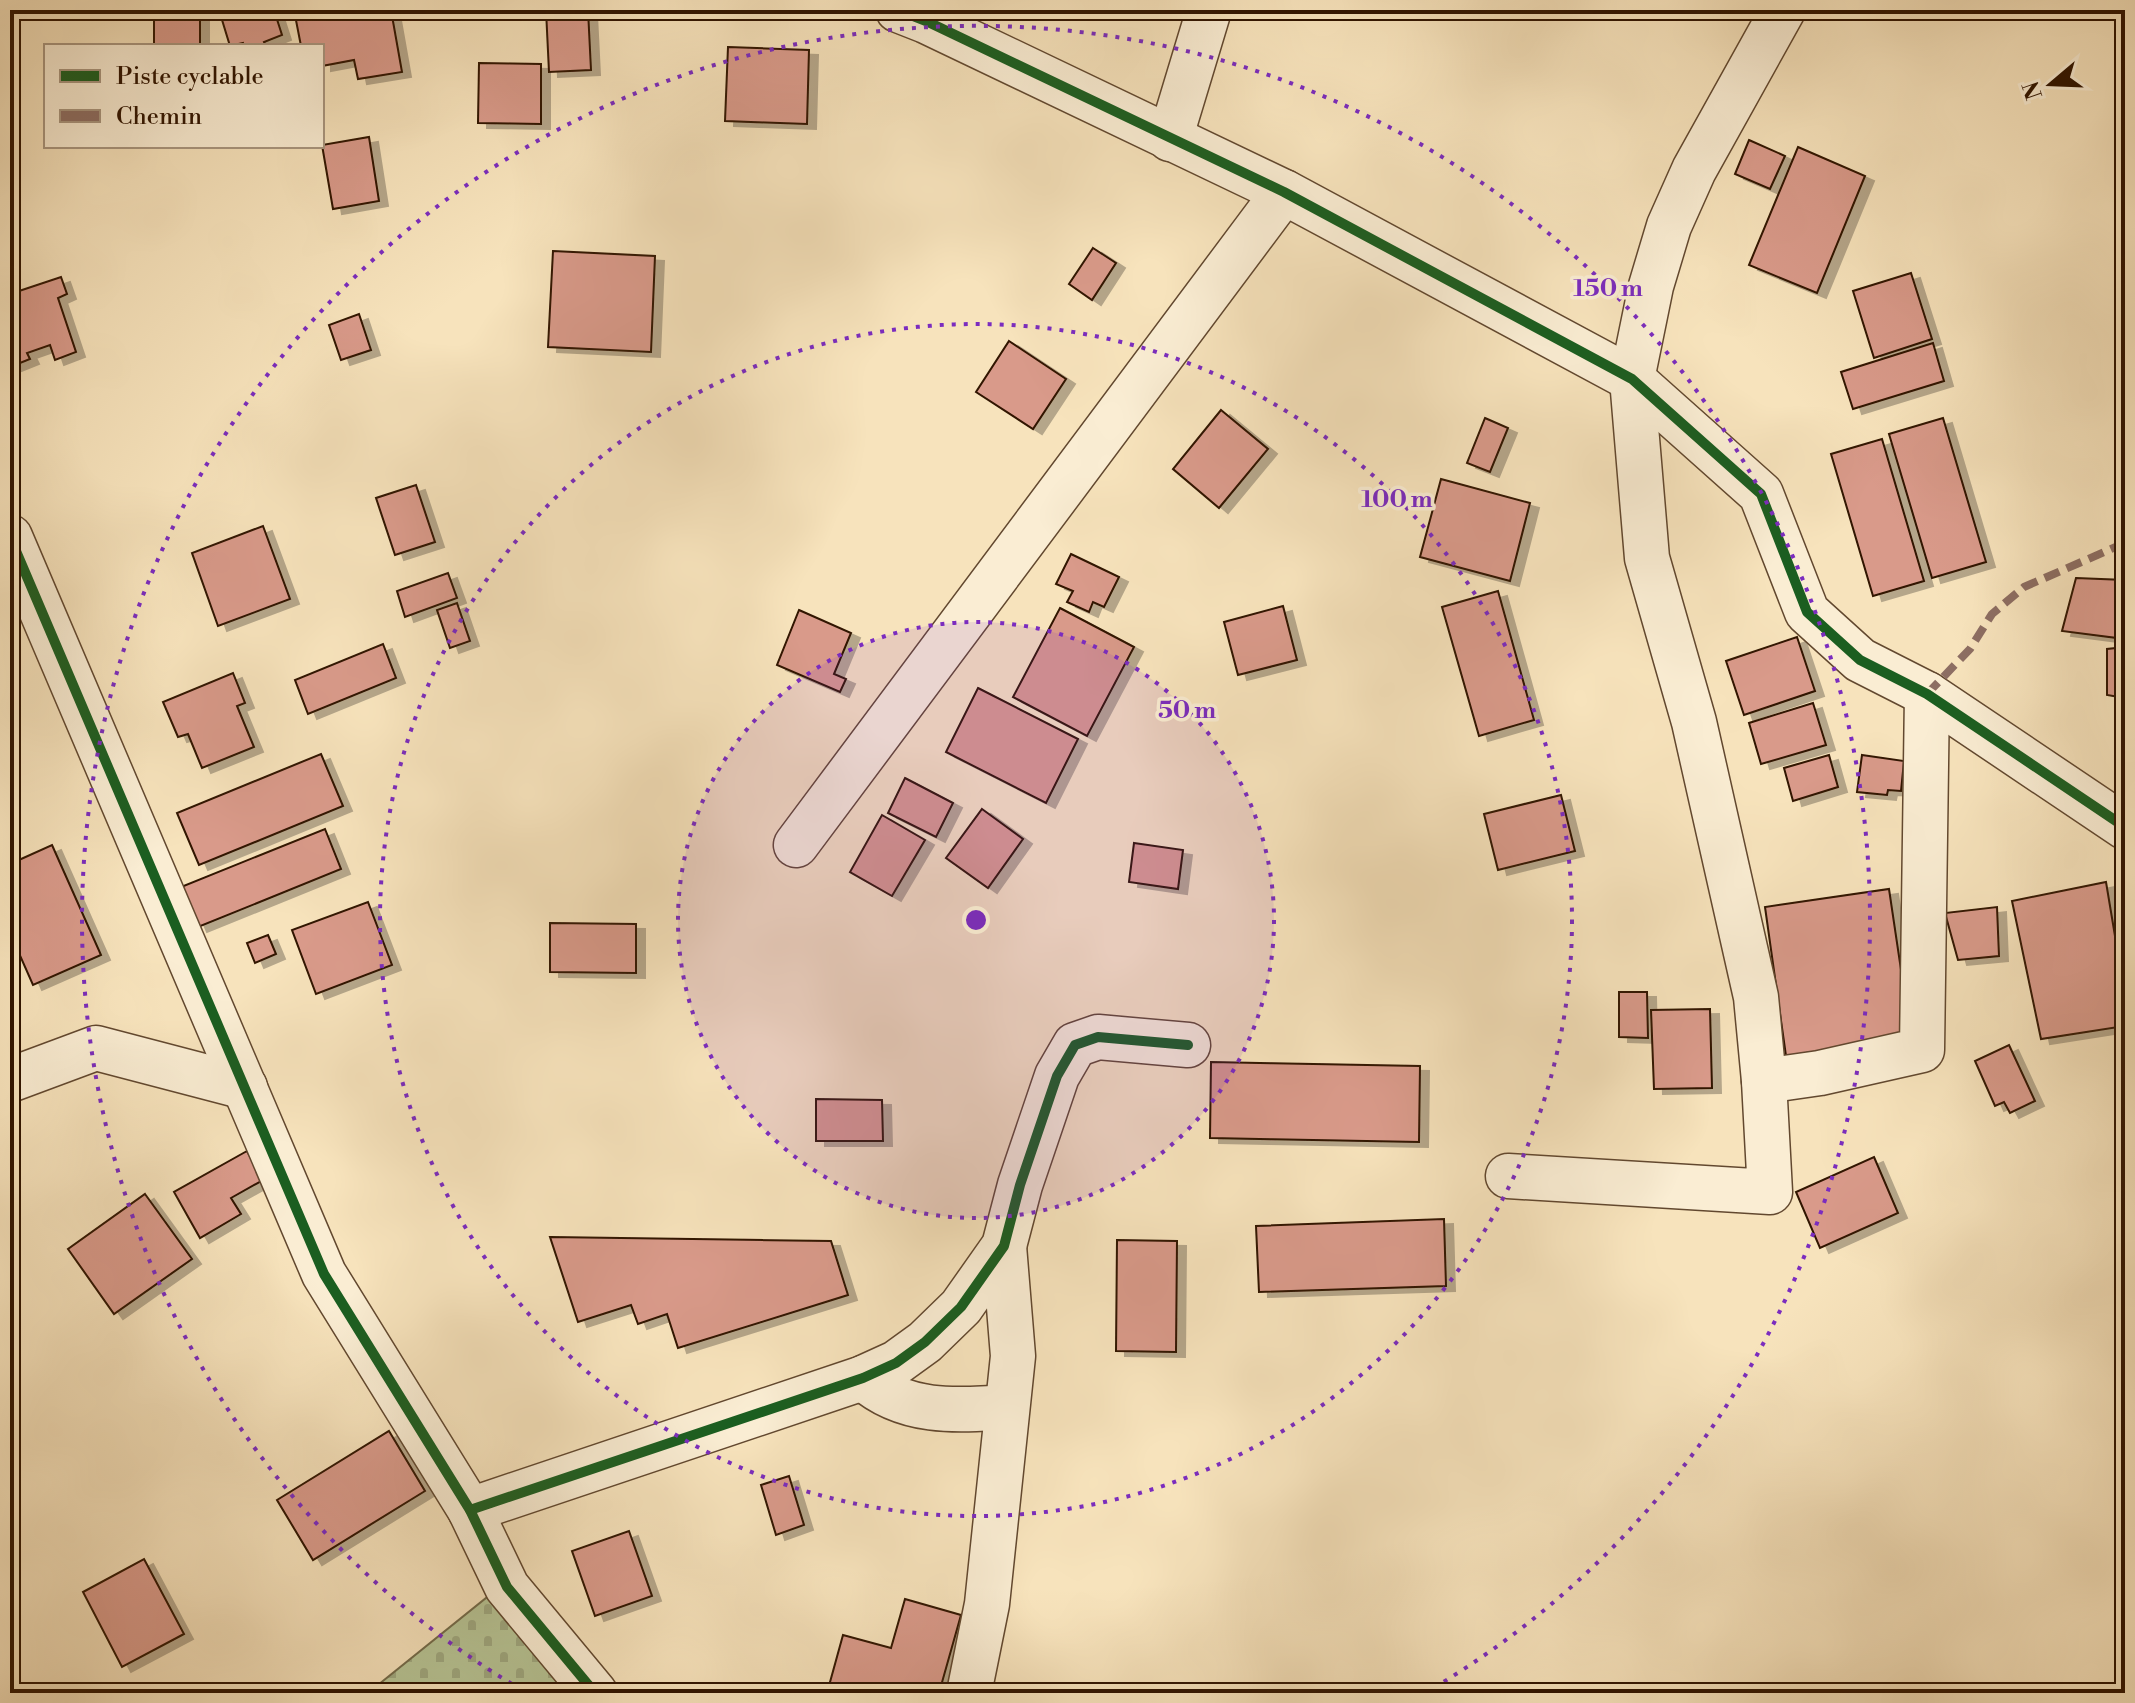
<svg xmlns="http://www.w3.org/2000/svg" width="2135" height="1703" viewBox="0 0 2135 1703" font-family="'Libre Bodoni',serif">
	<style>
		.cemetery { fill: url(#cemetery-stones); stroke: #746c4b; stroke-width: 2 }
		.building { fill: #d99a8a; stroke: #301400; stroke-width: 2; filter: url(#shadow) }
		.lines { fill: none; stroke-linecap: round; stroke-linejoin: round }
		.minor-casing { stroke: #62482f; stroke-width: 47 }
		.minor { stroke: #faedd3; stroke-width: 44 }
		.quiet { stroke: #8d6e63; stroke-width: 8; stroke-dasharray: 16 8; stroke-linecap: butt }
		.cycleway-casing { stroke: #faedd3; stroke-width: 15 }
		.cycleway { stroke: #1b5e20; stroke-width: 10 }
		.ring { fill: none; stroke: #7b2cbf; stroke-width: 4; stroke-dasharray: 4 8 }
		.centre { fill: #7b2cbf; stroke: #faedd3; stroke-width: 4 }
		.ring-label { font-size: 24px; text-anchor: middle; font-weight: bold; fill: #7b2cbf; stroke: #faedd3; stroke-width: 7; stroke-linejoin: round; paint-order: stroke }
	</style>
	<defs>
		<pattern id="cemetery-stones" width="16" height="16" patternUnits="userSpaceOnUse" patternTransform="scale(2)"><rect width="16" height="16" fill="#b7c596"/><path d="M2 7V4a2 2 0 0 1 4 0v3zM10 15v-3a2 2 0 0 1 4 0v3z" fill="#9ea880"/></pattern>
		<filter id="shadow"><feDropShadow dx="9" dy="5" stdDeviation="0" flood-color="#0004"/></filter>
	</defs>
	<rect width="100%" height="100%" fill="#f7e3bc"/>
	<filter id="stains"><feTurbulence type="fractalNoise" baseFrequency=".0025" numOctaves="4"/><feColorMatrix values="0 0 0 0 .2 0 0 0 0 .09 0 0 0 0 .02 0 0 0 .5 -.17"/></filter>
	<radialGradient id="worn" r=".72"><stop offset=".6" stop-color="#630" stop-opacity="0"/><stop offset="1" stop-color="#630" stop-opacity=".3"/></radialGradient>
	<polygon class="cemetery" points="491,1594 577,1693 368,1693"/>
	<g class="building">
		<rect x="154" y="10" width="46" height="36"/>
		<polygon points="219,10 274,10 282,35 264,42 266,46 244,46 243,43 230,46"/>
		<polygon points="294,10 391,10 402,72 358,79 354,60 322,66 322,46 301,46"/>
		<polygon points="546,10 588,10 591,70 549,72"/>
		<polygon points="728,47 809,50 807,124 725,121"/>
		<polygon points="479,63 541,64 541,124 478,123"/>
		<polygon points="369,137 379,201 333,209 322,145"/>
		<polygon points="1749,140 1785,156 1770,189 1735,174"/>
		<polygon points="1798,147 1865,176 1817,293 1749,265"/>
		<polygon points="1093,248 1116,263 1092,300 1069,284"/>
		<polygon points="553,251 655,256 651,352 548,347"/>
		<polygon points="1911,273 1932,339 1874,358 1853,291"/>
		<polygon points="61,277 67,294 58,298 76,352 55,360 50,345 27,353 30,359 10,367 10,335 15,333 10,319 10,294"/>
		<polygon points="359,314 371,350 341,360 329,325"/>
		<polygon points="1009,341 1066,379 1033,429 976,392"/>
		<polygon points="1933,343 1944,381 1853,409 1841,372"/>
		<polygon points="1221,410 1268,449 1219,508 1173,469"/>
		<polygon points="1485,418 1508,428 1490,472 1467,463"/>
		<polygon points="1943,418 1986,562 1932,578 1889,434"/>
		<polygon points="1882,439 1924,581 1873,596 1831,454"/>
		<polygon points="1441,479 1530,503 1510,581 1420,557"/>
		<polygon points="416,485 435,542 395,555 376,498"/>
		<polygon points="263,526 290,599 218,626 192,553"/>
		<polygon points="1071,554 1119,577 1104,607 1093,602 1089,612 1067,602 1073,591 1056,584"/>
		<polygon points="448,573 457,598 405,617 397,591"/>
		<polygon points="2076,578 2125,580 2125,639 2062,631"/>
		<polygon points="1498,591 1534,720 1479,736 1442,607"/>
		<polygon points="457,603 470,641 450,648 437,610"/>
		<polygon points="1283,606 1297,660 1238,675 1224,622"/>
		<polygon points="1060,608 1134,647 1087,736 1013,697"/>
		<polygon points="799,610 851,633 834,674 846,679 840,692 777,665"/>
		<polygon points="1797,637 1815,691 1744,715 1726,661"/>
		<polygon points="383,644 396,678 308,714 295,680"/>
		<polygon points="2125,647 2125,698 2107,695 2107,649"/>
		<polygon points="233,673 245,703 237,706 254,747 202,768 188,734 178,737 163,702"/>
		<polygon points="978,688 1078,739 1046,803 946,752"/>
		<polygon points="1813,703 1826,745 1761,764 1749,723"/>
		<polygon points="321,754 343,806 199,865 177,813"/>
		<polygon points="1829,755 1838,787 1793,801 1784,768"/>
		<polygon points="1862,755 1904,761 1901,791 1888,790 1887,795 1857,792"/>
		<polygon points="905,778 953,803 936,837 888,813"/>
		<polygon points="1561,795 1575,851 1498,870 1484,814"/>
		<polygon points="982,809 1023,839 988,888 946,858"/>
		<polygon points="882,815 925,840 892,896 850,872"/>
		<polygon points="325,829 341,869 198,927 181,887"/>
		<polygon points="1134,843 1183,850 1178,889 1129,882"/>
		<polygon points="52,845 101,955 33,985 10,933 10,864"/>
		<polygon points="2106,882 2125,996 2125,1026 2041,1039 2012,901"/>
		<polygon points="1889,889 1911,1037 1786,1056 1765,907"/>
		<polygon points="368,902 392,965 316,994 292,930"/>
		<polygon points="1997,907 1999,956 1958,960 1945,913"/>
		<polygon points="550,923 636,924 636,973 550,972"/>
		<polygon points="268,935 276,954 255,963 247,943"/>
		<polygon points="1619,992 1647,992 1648,1038 1619,1037"/>
		<polygon points="1710,1009 1712,1088 1654,1089 1651,1010"/>
		<polygon points="2009,1045 2035,1101 2010,1113 2004,1102 1995,1106 1975,1061"/>
		<polygon points="1211,1062 1420,1066 1419,1142 1210,1138"/>
		<polygon points="816,1099 882,1100 883,1141 816,1141"/>
		<polygon points="247,1151 263,1180 231,1198 241,1214 200,1238 174,1192"/>
		<polygon points="1874,1157 1898,1213 1820,1248 1796,1192"/>
		<polygon points="145,1194 192,1259 114,1314 68,1249"/>
		<polygon points="1444,1219 1446,1286 1259,1292 1256,1226"/>
		<polygon points="550,1237 831,1241 848,1295 678,1348 667,1314 638,1324 631,1305 578,1322"/>
		<polygon points="1117,1240 1177,1241 1176,1352 1116,1351"/>
		<polygon points="389,1431 425,1491 313,1560 277,1500"/>
		<polygon points="789,1476 804,1525 776,1535 761,1485"/>
		<polygon points="629,1531 652,1596 595,1616 572,1551"/>
		<polygon points="144,1559 184,1634 122,1667 83,1592"/>
		<polygon points="905,1599 961,1615 939,1693 827,1693 843,1635 891,1648"/>
	</g>
	<g class="lines">
		<defs>
			<g id="minor">
				<polyline points="898,10 926,21 1284,192 1632,379 1761,494 1807,612 1860,660 1927,694 2125,827"/>
				<polyline points="1170,139 1209,10"/>
				<polyline points="10,537 324,1274 470,1510 507,1587 595,1693"/>
				<polyline points="796,845 1284,192"/>
				<polyline points="10,1080 96,1048 245,1087"/>
				<polyline points="1764,1081 1756,997 1694,722 1647,558 1632,379 1651,286 1669,226 1694,170 1783,10"/>
				<polyline points="1508,1176 1770,1192 1764,1081 1820,1073 1922,1050 1927,694"/>
				<path d="M863,1378C904,1414 955,1411 1007,1407"/>
				<polyline points="470,1510 863,1378 896,1363 925,1342 961,1307 1004,1246 1020,1185 1057,1076 1075,1045 1098,1037 1188,1045"/>
				<polyline points="969,1693 987,1604 1013,1356 1004,1246"/>
			</g>
		</defs>
		<use href="#minor" class="minor-casing"/>
		<use href="#minor" class="minor"/>
		<polyline class="quiet" points="1927,694 1970,649 1992,614 2024,587 2118,546 2125,548"/>
		<defs>
			<g id="cycleway">
				<polyline points="898,10 926,21 1284,192 1632,379 1761,494 1807,612 1860,660 1927,694 2125,827"/>
				<polyline points="10,537 324,1274 470,1510 507,1587 595,1693"/>
				<polyline points="470,1510 863,1378 896,1363 925,1342 961,1307 1004,1246 1020,1185 1057,1076 1075,1045 1098,1037 1188,1045"/>
			</g>
		</defs>
		<use href="#cycleway" class="cycleway-casing"/>
		<use href="#cycleway" class="cycleway"/>
	</g>
	<circle cx="976" cy="920" r="298" fill="#7b2cbf" fill-opacity=".12"/>
	<g class="ring">
		<circle cx="976" cy="920" r="298"/>
		<circle cx="976" cy="920" r="596"/>
		<path d="M522 1690A894 894 0 1 1 1430 1690"/>
	</g>
	<circle cx="976" cy="920" r="12" class="centre"/>
	<g class="ring-label">
		<text x="1608" y="296">150 m</text>
		<text x="1397" y="507">100 m</text>
		<text x="1187" y="718">50 m</text>
	</g>
	<rect width="2135" height="1703" fill="none" stroke="#f7e3bc" stroke-width="40"/>
	<rect x="12" y="12" width="2111" height="1679" fill="none" stroke="#301400" stroke-width="4"/>
	<rect x="20" y="20" width="2095" height="1663" fill="none" stroke="#301400" stroke-width="2"/>
	<rect x="44" y="44" width="280" height="104" fill="#faedd3" stroke="#a9967f" stroke-width="2"/>
	<rect x="60" y="70" width="40" height="12" fill="#1b5e20" stroke="#a9967f" stroke-width="2"/>
	<text x="116" y="84" font-size="24" fill="#301400">Piste cyclable</text>
	<rect x="60" y="110" width="40" height="12" fill="#8d6e63" stroke="#a9967f" stroke-width="2"/>
	<text x="116" y="124" font-size="24" fill="#301400">Chemin</text>
	<g transform="translate(2051 84) rotate(251)" stroke="#faedd3" stroke-width="6" paint-order="stroke">
	<path d="M0-6L14 30L0 20L-14 30Z" fill="#301400"/>
	<text y="-12" font-size="22" font-weight="bold" text-anchor="middle" fill="#301400">N</text>
	</g>
	<rect width="100%" height="100%" filter="url(#stains)"/>
	<rect width="100%" height="100%" fill="url(#worn)"/>
</svg>
